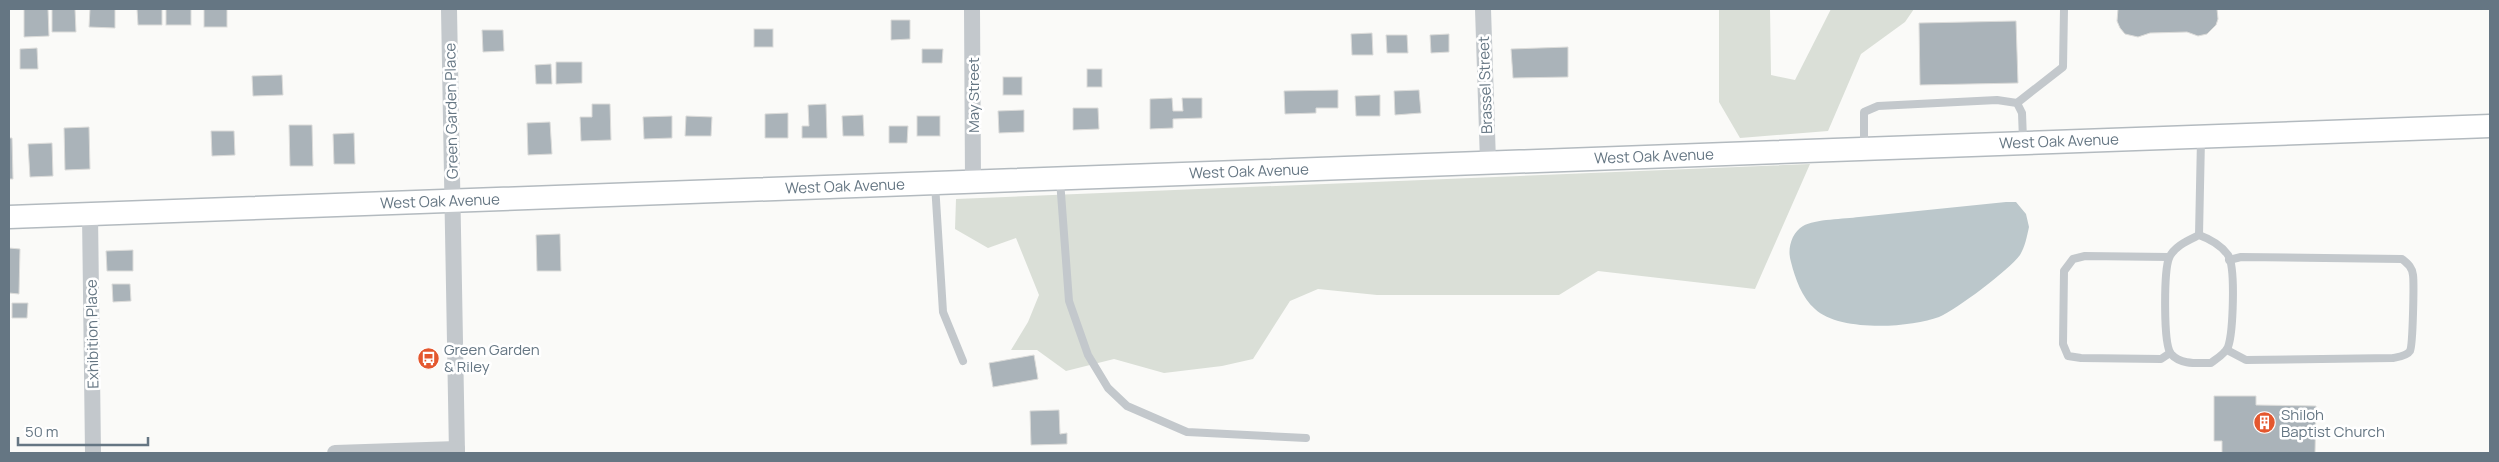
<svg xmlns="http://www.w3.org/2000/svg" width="2499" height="462" viewBox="0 0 2499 462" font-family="Manrope,sans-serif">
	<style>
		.green { fill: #dadfd7 }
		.water { fill: #bbc7cb }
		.building { fill: #aab3b9; stroke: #dcdcda }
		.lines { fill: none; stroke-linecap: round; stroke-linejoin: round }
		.secondary-casing { stroke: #b3babf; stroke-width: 25 }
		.lane { stroke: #c3c8cc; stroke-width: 8 }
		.street { stroke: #c3c8cc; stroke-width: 16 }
		.secondary { stroke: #fff; stroke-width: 22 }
		.labels { text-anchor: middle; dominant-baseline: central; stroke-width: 5; stroke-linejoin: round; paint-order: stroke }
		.street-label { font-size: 15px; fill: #657683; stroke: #fff }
		.poi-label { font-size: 15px; fill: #657683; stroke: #fff; text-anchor: start }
	</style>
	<rect width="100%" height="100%" fill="#fafaf8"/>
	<g class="green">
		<polygon points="1719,9 1770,9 1771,75 1795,80 1831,9 1914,9 1905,22 1861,54 1828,131 1740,138 1719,102"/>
		<polygon points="1810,164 1755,289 1598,271 1559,295 1377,295 1318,289 1290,301 1253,359 1222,366 1164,373 1114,359 1066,371 1037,350 1011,350 1028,322 1039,295 1016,238 988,248 955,229 956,199"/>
	</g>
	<path class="water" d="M2006,202H2016L2026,214L2029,227C2027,236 2025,247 2020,255C2008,271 1957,309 1939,317C1910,328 1839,332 1815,309C1802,298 1795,278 1791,262C1787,250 1791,233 1803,226C1815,219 1845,219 1859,217C1908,212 1957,207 2006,202Z"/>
	<g class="building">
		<polygon points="24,9 48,9 49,36 24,37"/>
		<polygon points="52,9 75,9 76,32 52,32"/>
		<polygon points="90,9 115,9 115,28 89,27"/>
		<polygon points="137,9 162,9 162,25 138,25"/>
		<rect x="166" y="9" width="25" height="16"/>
		<rect x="204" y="9" width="23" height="18"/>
		<polygon points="2118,9 2217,9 2218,19 2216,25 2207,34 2198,36 2187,32 2150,33 2138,37 2125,34 2120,28 2117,21"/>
		<polygon points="891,20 910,20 910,39 891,40"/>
		<polygon points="2016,21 2018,83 1920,85 1919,23"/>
		<rect x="754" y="29" width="19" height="18"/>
		<polygon points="482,30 503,30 504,51 483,52"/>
		<polygon points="1372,33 1373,55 1352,55 1351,34"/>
		<polygon points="1449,34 1449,52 1431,53 1430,35"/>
		<polygon points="1386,35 1407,35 1408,53 1387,53"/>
		<polygon points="1568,47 1568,77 1513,78 1511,49"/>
		<polygon points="37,48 38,69 20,69 20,49"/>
		<polygon points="922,49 943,49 942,63 922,63"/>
		<polygon points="556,62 582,62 582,83 556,84"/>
		<polygon points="551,64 552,84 536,84 535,65"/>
		<rect x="1087" y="69" width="15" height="18"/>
		<polygon points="282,75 283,95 253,96 252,76"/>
		<rect x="1003" y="77" width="19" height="18"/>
		<polygon points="1338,90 1338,108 1316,108 1316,113 1285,114 1284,91"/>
		<polygon points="1419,90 1421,113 1395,115 1394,91"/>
		<polygon points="1380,95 1380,116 1356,116 1355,96"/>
		<polygon points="1172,98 1173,111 1183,111 1182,98 1202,98 1202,118 1173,119 1173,128 1150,129 1150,99"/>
		<polygon points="592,104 610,104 611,140 581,141 580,117 592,117"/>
		<polygon points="826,104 827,138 802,138 802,126 809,126 808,105"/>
		<polygon points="1073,108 1098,108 1099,129 1073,130"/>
		<polygon points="1024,110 1024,132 999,133 998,111"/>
		<polygon points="788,113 788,138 765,138 765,114"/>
		<polygon points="863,115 864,136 843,136 842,116"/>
		<polygon points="672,116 672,138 644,139 643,117"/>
		<polygon points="686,116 712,117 711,136 685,136"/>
		<rect x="917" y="116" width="23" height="20"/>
		<polygon points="550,122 552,154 528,155 527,123"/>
		<polygon points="289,125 312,125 313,166 290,166"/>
		<polygon points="889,126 908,126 907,143 889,143"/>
		<polygon points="89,127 90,169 65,170 64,128"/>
		<polygon points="211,131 234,131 235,155 212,156"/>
		<polygon points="354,133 355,164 334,164 333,134"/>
		<polygon points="9,138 12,138 13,179 9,179"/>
		<polygon points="52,143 53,176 30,177 28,144"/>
		<polygon points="560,234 561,271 537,271 536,235"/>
		<polygon points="9,248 20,249 19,294 9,293"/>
		<polygon points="133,250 133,271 107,271 106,251"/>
		<polygon points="112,284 130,284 131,301 113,302"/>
		<polygon points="12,303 28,303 27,318 12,318"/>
		<polygon points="1034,355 1038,379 993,387 989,363"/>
		<polygon points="2214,396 2256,396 2256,405 2316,406 2315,453 2222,453 2222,441 2214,441"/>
		<polygon points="1059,410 1060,434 1067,433 1067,444 1031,445 1030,411"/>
	</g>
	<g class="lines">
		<defs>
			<polyline id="secondary" points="9,217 2490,126"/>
		</defs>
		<use href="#secondary" class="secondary-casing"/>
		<g class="lane">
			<polyline points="2017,103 2063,67 2064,9"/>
			<polyline points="1864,148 1864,112 1878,106 1997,100 2017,103 2022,113 2023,140"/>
			<polyline points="1060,180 1069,301 1088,355 1108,388 1127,406 1187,432 1306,438"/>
			<polyline points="935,184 943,312 963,361"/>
			<path d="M2199,235C2210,239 2221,245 2228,255C2236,267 2233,333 2228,347C2225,354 2216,359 2211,363C2197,363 2181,365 2171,354C2163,344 2164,271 2169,258C2174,246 2189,240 2199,235Z"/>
			<polyline points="2199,235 2201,139"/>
			<polyline points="2169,257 2085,256 2073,259 2064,271 2063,344 2068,356 2081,358 2161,359 2170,353"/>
			<path d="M2227,350L2246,360L2393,358C2398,357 2407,356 2410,351C2413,345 2414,283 2413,275C2412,267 2408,264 2402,259L2241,257L2229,260"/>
		</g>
		<g class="street">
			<polyline points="449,9 457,453"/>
			<polyline points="972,9 973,181"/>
			<polyline points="1483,9 1488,162"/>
			<polyline points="90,214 93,453"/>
			<polyline points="335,453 457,449"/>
		</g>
		<use href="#secondary" class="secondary"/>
	</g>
	<defs>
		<symbol id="bus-disc" viewBox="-11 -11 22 22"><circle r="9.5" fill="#e4572e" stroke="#fff"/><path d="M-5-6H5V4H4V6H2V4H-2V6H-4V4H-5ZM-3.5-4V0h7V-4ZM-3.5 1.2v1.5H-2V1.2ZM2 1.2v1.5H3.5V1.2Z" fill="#fff"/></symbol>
		<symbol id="building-disc" viewBox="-11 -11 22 22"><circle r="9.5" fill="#e4572e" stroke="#fff"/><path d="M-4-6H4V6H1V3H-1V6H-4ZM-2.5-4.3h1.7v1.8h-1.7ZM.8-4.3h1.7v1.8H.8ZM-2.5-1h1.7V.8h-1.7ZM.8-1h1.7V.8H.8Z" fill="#fff"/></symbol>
	</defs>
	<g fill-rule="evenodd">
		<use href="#bus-disc" x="416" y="346" width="25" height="25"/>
		<use href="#building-disc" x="2252" y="410" width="25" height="25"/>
	</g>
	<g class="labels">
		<g class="street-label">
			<text transform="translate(1485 85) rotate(-92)">Brassel Street</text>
			<text transform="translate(973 95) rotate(-90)">May Street</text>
			<text transform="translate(451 111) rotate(-91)">Green Garden Place</text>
			<text transform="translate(2059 141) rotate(-2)">West Oak Avenue</text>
			<text transform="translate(1654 156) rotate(-2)">West Oak Avenue</text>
			<text transform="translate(1249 171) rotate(-2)">West Oak Avenue</text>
			<text transform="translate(845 186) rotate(-2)">West Oak Avenue</text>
			<text transform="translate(440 201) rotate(-2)">West Oak Avenue</text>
			<text transform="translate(92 334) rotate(-91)">Exhibition Place</text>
		</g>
		<g class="poi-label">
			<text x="444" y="349">Green Garden<tspan x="444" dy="17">&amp; Riley</tspan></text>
			<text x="2281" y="414">Shiloh<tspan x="2281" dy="17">Baptist Church</tspan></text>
		</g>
	</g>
	<rect width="2499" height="462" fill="none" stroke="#657683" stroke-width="20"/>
	<path d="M18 437v8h130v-8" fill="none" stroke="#657683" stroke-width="2.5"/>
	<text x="25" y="437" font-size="15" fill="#657683" stroke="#ffffff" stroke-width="4" paint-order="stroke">50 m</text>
</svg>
